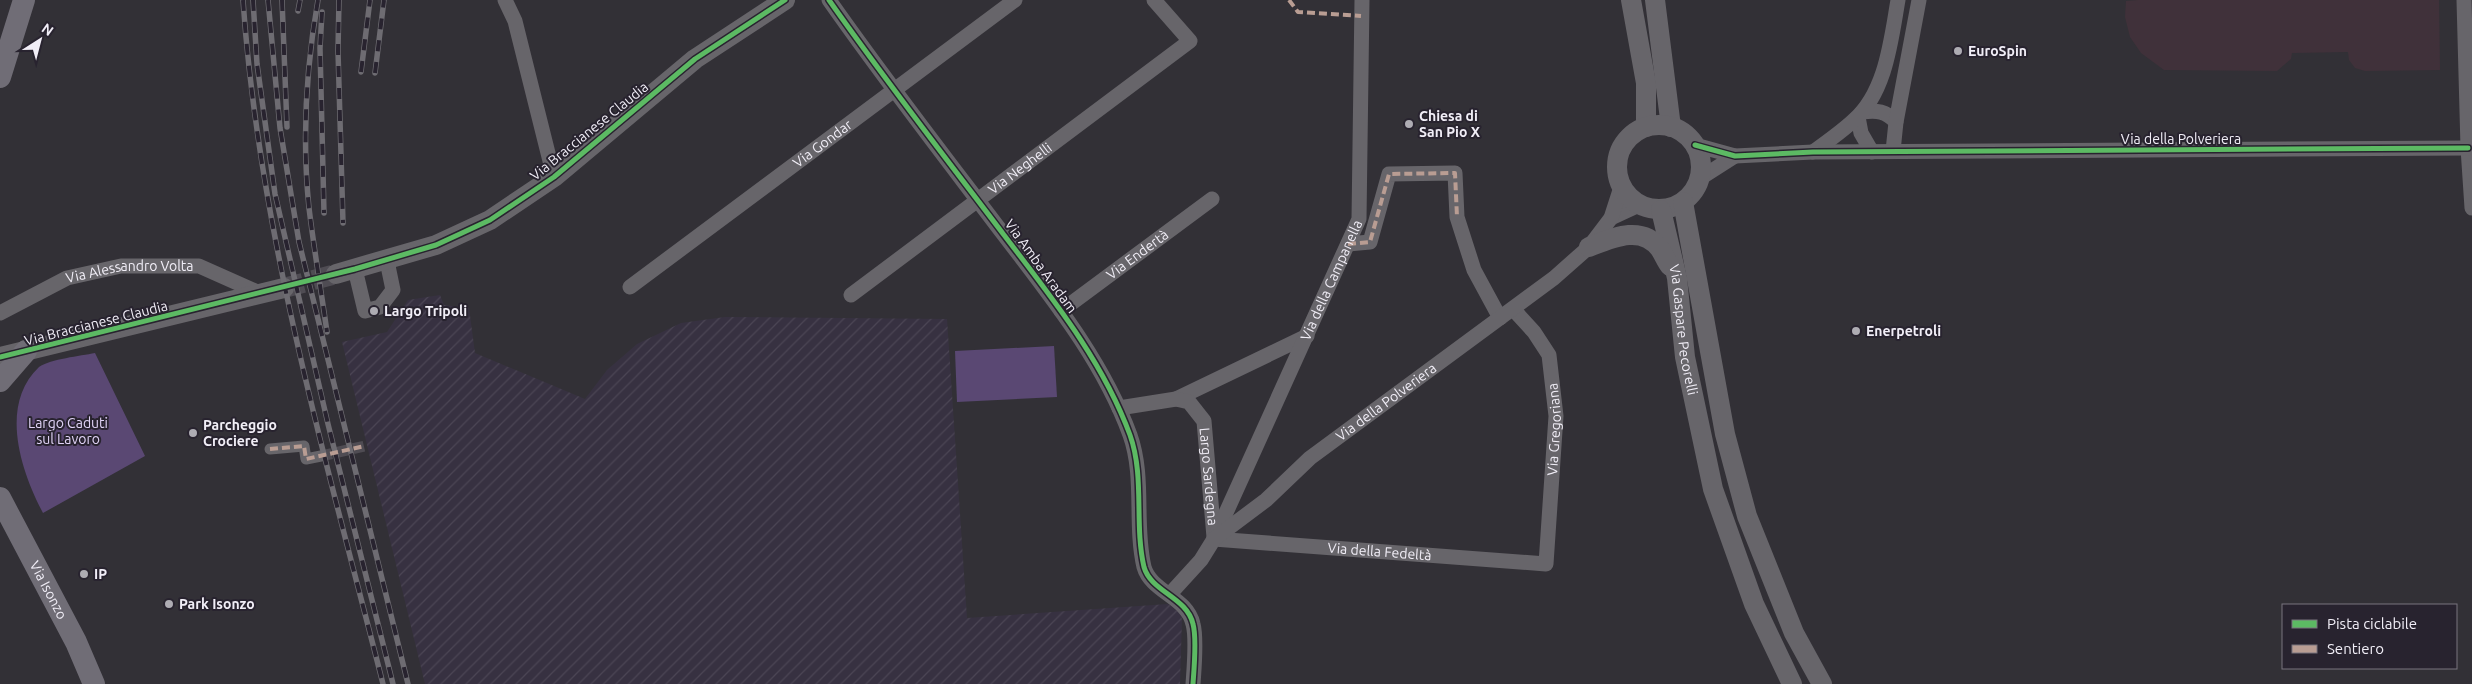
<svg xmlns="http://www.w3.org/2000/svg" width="2472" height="684" viewBox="0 0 2472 684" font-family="Ubuntu,sans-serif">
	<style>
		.industrial { fill: url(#industrial-furrows) }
		.education { fill: #40313a }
		.park { fill: #5a4873 }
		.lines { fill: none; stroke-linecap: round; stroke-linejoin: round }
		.pedestrian-tunnel { stroke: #4f4c53; stroke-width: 11; stroke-dasharray: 11 5.5; stroke-linecap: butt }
		.tertiary-tunnel { stroke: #4f4c53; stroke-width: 20; stroke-dasharray: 20 10; stroke-linecap: butt }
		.pedestrian { stroke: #67656a; stroke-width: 11 }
		.minor { stroke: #67656a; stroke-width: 15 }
		.tertiary { stroke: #67656a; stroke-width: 20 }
		.secondary { stroke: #706d76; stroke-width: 22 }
		.rail-casing { stroke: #6e6c72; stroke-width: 5.5 }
		.rail { stroke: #28232f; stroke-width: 4; stroke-dasharray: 11; stroke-linecap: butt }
		.quiet { stroke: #b99d93; stroke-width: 4; stroke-dasharray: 8 4; stroke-linecap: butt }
		.cycleway-casing { stroke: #28232f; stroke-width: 8 }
		.cycleway { stroke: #5cba63; stroke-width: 5 }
		.poi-dot { fill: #aeacb3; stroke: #28232f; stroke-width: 2 }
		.labels { text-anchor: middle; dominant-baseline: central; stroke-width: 4; stroke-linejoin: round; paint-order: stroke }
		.poi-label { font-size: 14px; font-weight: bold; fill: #f1eef7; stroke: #28232f; text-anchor: start }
		.street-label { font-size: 14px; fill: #f1eef7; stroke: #28232f }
		.park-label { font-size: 14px; fill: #e0d3f6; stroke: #28232f }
	</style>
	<defs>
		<pattern id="industrial-furrows" width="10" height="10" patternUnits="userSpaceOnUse" patternTransform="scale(1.25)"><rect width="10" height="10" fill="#373141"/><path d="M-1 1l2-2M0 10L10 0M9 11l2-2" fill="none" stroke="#4b4554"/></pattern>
	</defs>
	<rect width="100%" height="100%" fill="#323036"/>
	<polygon class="industrial" points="440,295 444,305 469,308 475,353 585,399 607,370 637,344 681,323 725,317 947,319 967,618 1168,604 1180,613 1182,619 1180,684 425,684 342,342 387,332 408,300"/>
	<polygon class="education" points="2138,0 2439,0 2440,70 2365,71 2355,68 2349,60 2348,52 2292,53 2291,59 2277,71 2164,70 2141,53 2130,37 2125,17 2126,1"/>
	<g class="park">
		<polygon points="1054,346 1057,397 957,402 955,351"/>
		<path d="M95,353L145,456L43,513C19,467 0,404 39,367C51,359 80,356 95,353Z"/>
	</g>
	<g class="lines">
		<polyline class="pedestrian-tunnel" points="321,456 365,446"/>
		<polyline class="tertiary-tunnel" points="284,288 336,274"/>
		<polyline class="pedestrian" points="270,449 304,446 306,459 321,456"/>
		<g class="minor">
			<polyline points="505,0 515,21 554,177"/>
			<path d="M829,0C885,80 945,157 1004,235C1052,298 1103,361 1130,435C1145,477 1134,524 1144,567C1151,592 1187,597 1193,624C1197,638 1194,669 1193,684"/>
			<polyline points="2464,0 2468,148 2472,208"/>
			<path d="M1862,112C1877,110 1886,111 1896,122"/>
			<polyline points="1858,117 1861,133 1872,152"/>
			<polyline points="1695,145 1735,156 1813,152 2468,148"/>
			<polyline points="1893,151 1896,122 1919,0"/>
			<path d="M1813,152C1827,142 1841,132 1853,121C1886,93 1891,40 1898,0"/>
			<polyline points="1699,179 1735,156"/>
			<polyline points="1611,218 1639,205"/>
			<polyline points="1348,244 1370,242 1389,174 1455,173 1457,217 1474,270 1500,318"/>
			<polyline points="355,269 365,311 380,307 393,290 387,261"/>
			<path id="s1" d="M630,287L1015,0"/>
			<path id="s2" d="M851,295L1190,41L1154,0"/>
			<path id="s3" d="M1061,311L1212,199"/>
			<path id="s4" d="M0,313L67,278L121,266H199L262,294"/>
			<polyline points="1176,399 1307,336"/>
			<path id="s5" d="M1119,408L1176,399L1189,402L1204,421L1214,537"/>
			<path id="s6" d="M1215,537L1359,219L1362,0"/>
			<path id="s7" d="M1214,539L1546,564L1556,416L1549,355L1534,332L1513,309"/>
			<path id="s8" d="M1170,594L1201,560L1214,539L1266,500L1310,458L1554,278L1589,247L1611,218L1621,187"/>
		</g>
		<g class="tertiary">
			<polyline points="1631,0 1646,83 1646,127"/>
			<polyline points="1655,0 1671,127"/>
			<circle cx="1659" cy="167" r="42"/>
			<polyline points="1683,202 1725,434 1747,516 1794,633 1822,684"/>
			<path id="s9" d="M1661,210L1677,278L1685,357L1713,489L1754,604L1792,684"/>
			<path d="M1589,247C1612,238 1642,224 1660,249C1664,255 1666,261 1670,266"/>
			<polyline points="336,274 436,245 490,220 554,177 695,59 785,0"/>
			<polyline points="0,357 284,288"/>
		</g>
		<g class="secondary">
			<polyline points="0,77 24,0"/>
			<polyline points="0,381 26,351"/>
			<path id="s10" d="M0,498L76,642L94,684"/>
		</g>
		<defs>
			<g id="rail">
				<path d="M243,0C259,233 326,459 383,684"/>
				<polyline points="253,0 257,64 275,194 328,424 393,684"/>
				<polyline points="268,0 280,128 299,242 408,684"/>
				<polyline points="282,0 287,127"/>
				<path d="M318,0C306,68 302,139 309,208C314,249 321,290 327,332"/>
				<polyline points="339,0 338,51 343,223"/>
				<polyline points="298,11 300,0"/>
				<polyline points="322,12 320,48 324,213"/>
				<polyline points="361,72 370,0"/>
				<polyline points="375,73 384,0"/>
			</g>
		</defs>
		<use href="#rail" class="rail-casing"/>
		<use href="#rail" class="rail"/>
		<g class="quiet">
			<polyline points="1289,0 1298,12 1361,16"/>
			<polyline points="1348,244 1370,242 1389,174 1455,173 1457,217"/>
			<polyline points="270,449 304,446 306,459 365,446"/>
		</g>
		<defs>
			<g id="cycleway">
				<path d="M829,0C885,80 945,157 1004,235C1052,298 1103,361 1130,435C1145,477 1134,524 1144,567C1151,592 1187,597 1193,624C1197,638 1194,669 1193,684"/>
				<polyline points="1695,145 1735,156 1813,152 2468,148"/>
				<polyline points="0,357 355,269 436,245 462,233 490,220 554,177 695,59 785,0"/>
			</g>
		</defs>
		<use href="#cycleway" class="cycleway-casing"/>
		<use href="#cycleway" class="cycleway"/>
	</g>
	<g class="poi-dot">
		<circle cx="1958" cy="51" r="5"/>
		<circle cx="1409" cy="124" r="5"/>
		<circle cx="374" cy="311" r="5"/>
		<circle cx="1856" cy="331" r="5"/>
		<circle cx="193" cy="433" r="5"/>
		<circle cx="84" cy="574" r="5"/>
		<circle cx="169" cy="604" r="5"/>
	</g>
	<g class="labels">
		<g class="poi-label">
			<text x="1968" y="51">EuroSpin</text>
			<text x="1419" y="116">Chiesa di<tspan x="1419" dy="16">San Pio X</tspan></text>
			<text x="384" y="311">Largo Tripoli</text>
			<text x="1866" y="331">Enerpetroli</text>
			<text x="203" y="425">Parcheggio<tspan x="203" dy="16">Crociere</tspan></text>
			<text x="94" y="574">IP</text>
			<text x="179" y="604">Park Isonzo</text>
		</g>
		<g class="street-label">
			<text transform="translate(589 131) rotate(-39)">Via Braccianese Claudia</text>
			<text x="2181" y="139">Via della Polveriera</text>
			<text stroke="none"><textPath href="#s1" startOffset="240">Via Gondar</textPath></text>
			<text stroke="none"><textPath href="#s2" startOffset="211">Via Neghelli</textPath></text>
			<text stroke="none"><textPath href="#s3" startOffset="95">Via Endertà</textPath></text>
			<text transform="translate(1041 266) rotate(54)">Via Amba Aradam</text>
			<text stroke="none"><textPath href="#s4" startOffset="139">Via Alessandro Volta</textPath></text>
			<text stroke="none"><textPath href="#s6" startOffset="282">Via della Campanella</textPath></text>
			<text transform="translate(96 323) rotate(-14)">Via Braccianese Claudia</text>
			<text stroke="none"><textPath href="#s9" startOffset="122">Via Gaspare Pecorelli</textPath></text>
			<text stroke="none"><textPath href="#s8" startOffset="291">Via della Polveriera</textPath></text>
			<text stroke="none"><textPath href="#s7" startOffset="468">Via Gregoriana</textPath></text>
			<text stroke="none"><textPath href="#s5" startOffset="151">Largo Sardegna</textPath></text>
			<text stroke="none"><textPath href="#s7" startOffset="166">Via della Fedeltà</textPath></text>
			<text stroke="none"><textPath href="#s10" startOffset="104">Via Isonzo</textPath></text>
		</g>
		<g class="park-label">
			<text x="68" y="423">Largo Caduti<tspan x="68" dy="16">sul Lavoro</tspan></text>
		</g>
	</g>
	<rect x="2282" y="604" width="175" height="65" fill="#28232f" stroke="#78747f"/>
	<rect x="2292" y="620" width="25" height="8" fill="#5cba63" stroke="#78747f"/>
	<text x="2327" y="629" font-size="15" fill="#f1eef7">Pista ciclabile</text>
	<rect x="2292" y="645" width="25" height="8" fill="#b99d93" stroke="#78747f"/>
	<text x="2327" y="654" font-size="15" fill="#f1eef7">Sentiero</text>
	<g transform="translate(40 40) rotate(36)" stroke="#28232f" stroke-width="4" paint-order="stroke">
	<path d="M0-4L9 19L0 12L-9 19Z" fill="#f1eef7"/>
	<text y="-8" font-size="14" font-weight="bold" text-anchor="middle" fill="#f1eef7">N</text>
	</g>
</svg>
